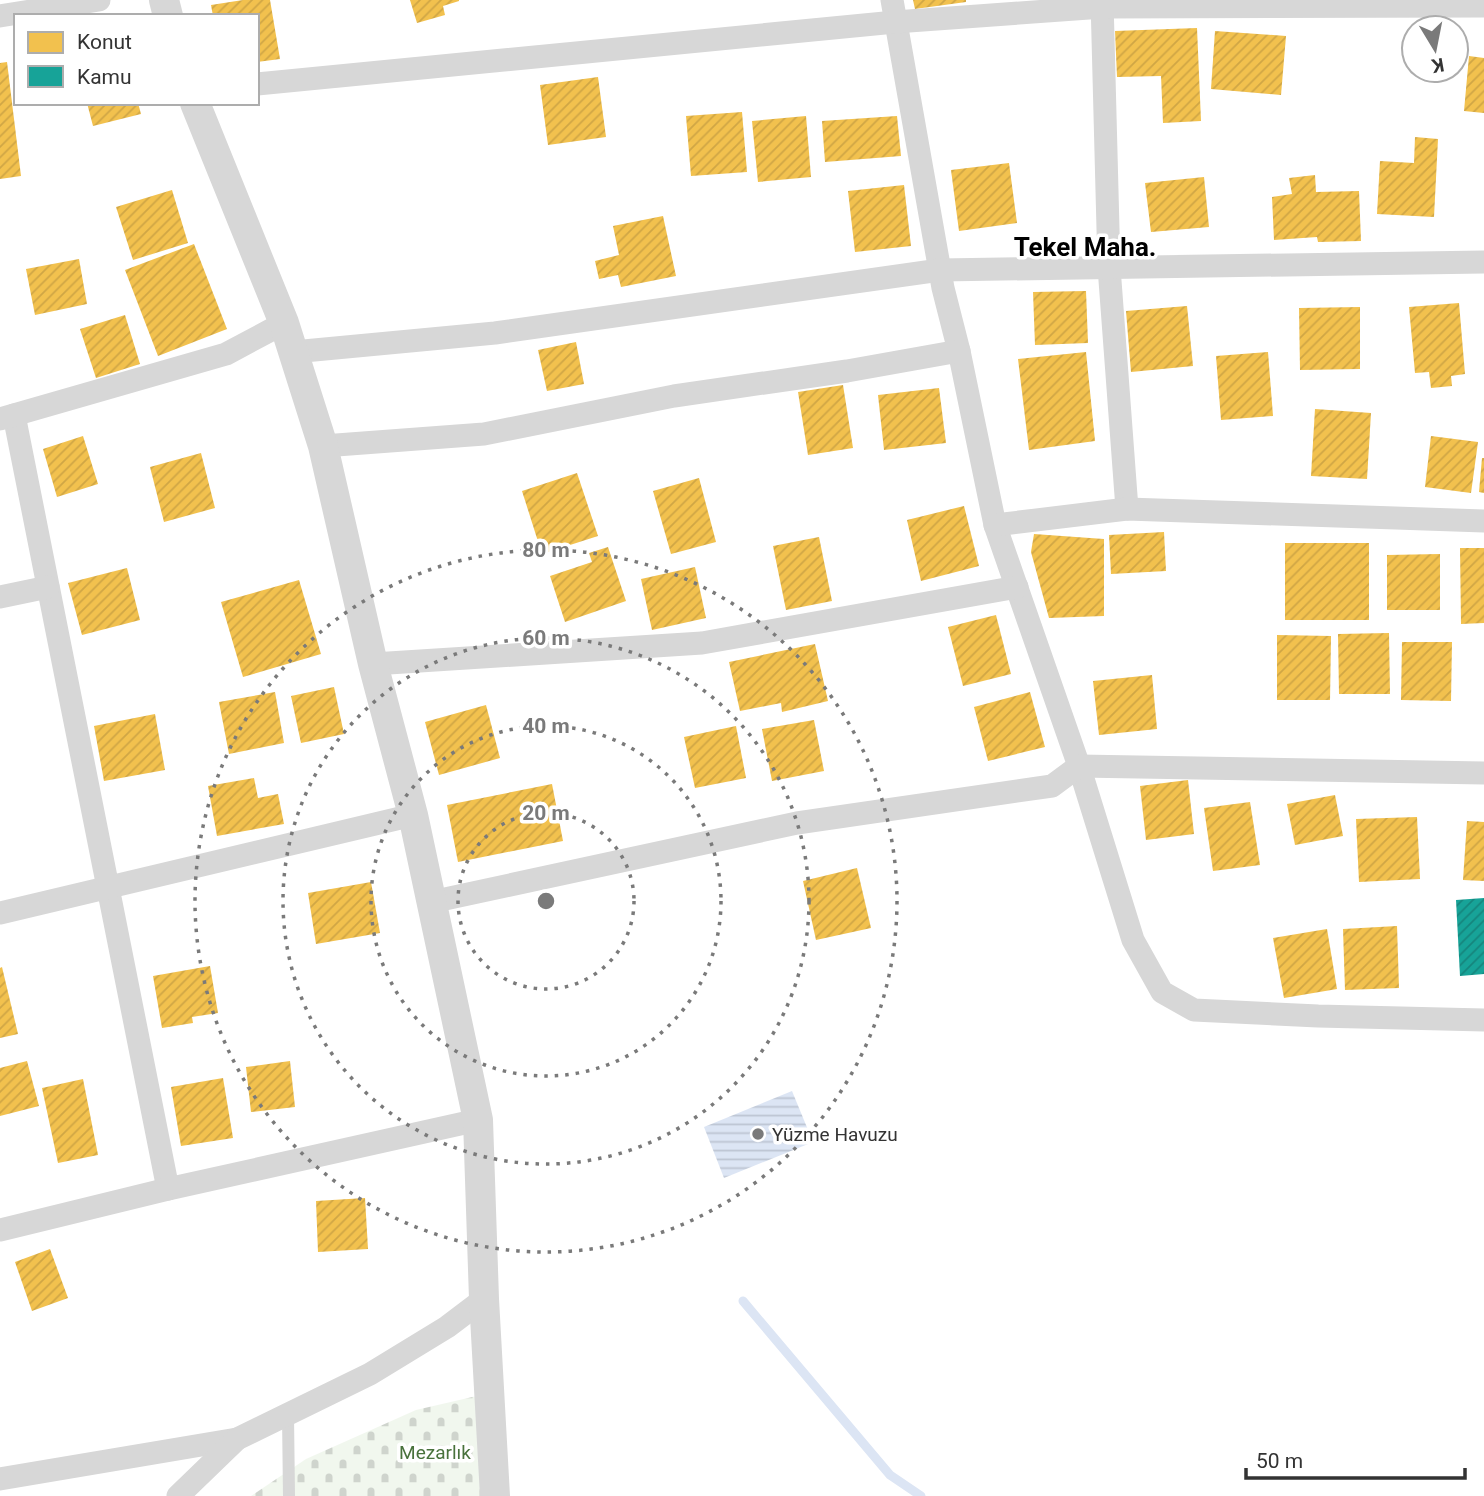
<svg xmlns="http://www.w3.org/2000/svg" width="1484" height="1496" viewBox="0 0 1484 1496" font-family="Roboto,sans-serif">
	<style>
		.cemetery { fill: url(#cemetery-stones) }
		.water { fill: url(#water-rules) }
		.homes { fill: url(#homes-hatch) }
		.public { fill: url(#public-hatch) }
		.lines { fill: none; stroke-linecap: round; stroke-linejoin: round }
		.stream { stroke: #dce5f4; stroke-width: 9 }
		.service { stroke: #d7d7d7; stroke-width: 12 }
		.minor { stroke: #d7d7d7; stroke-width: 23 }
		.tertiary { stroke: #d7d7d7; stroke-width: 30 }
		.ring { fill: none; stroke: #7a7a7a; stroke-width: 3.5; stroke-dasharray: 3.5 7 }
		.poi-dot { fill: #7a7a7a; stroke: #fff; stroke-width: 2.5 }
		.labels { text-anchor: middle; dominant-baseline: central; stroke-width: 7; stroke-linejoin: round; paint-order: stroke }
		.poi-label { font-size: 19px; fill: #333; stroke: #fff; text-anchor: start }
		.park-label { font-size: 19px; fill: #49723c; stroke: #fff }
		.district-label { font-size: 26px; font-weight: bold; fill: #000; stroke: #fff }
		.centre { fill: #7a7a7a; stroke: #fff; stroke-width: 3.5 }
		.ring-label { font-size: 21px; text-anchor: middle; font-weight: bold; fill: #7a7a7a; stroke: #fff; stroke-width: 7; stroke-linejoin: round; paint-order: stroke }
	</style>
	<defs>
		<pattern id="cemetery-stones" width="16" height="16" patternUnits="userSpaceOnUse" patternTransform="scale(1.75)"><rect width="16" height="16" fill="#f1f7ee"/><path d="M2 7V4a2 2 0 0 1 4 0v3zM10 15v-3a2 2 0 0 1 4 0v3z" fill="#cfd4cd"/></pattern>
		<pattern id="water-rules" width="6" height="5" patternUnits="userSpaceOnUse" patternTransform="scale(1.75)"><rect width="6" height="5" fill="#dce5f4"/><path d="M0 2.5h6" fill="none" stroke="#bdc5d2"/></pattern>
		<pattern id="homes-hatch" width="6" height="6" patternUnits="userSpaceOnUse" patternTransform="scale(1.75)"><rect width="6" height="6" fill="#f2c14e"/><path d="M-1 1l2-2M0 6l6-6M5 7l2-2" fill="none" stroke="#d0a645"/></pattern>
		<pattern id="public-hatch" width="6" height="6" patternUnits="userSpaceOnUse" patternTransform="scale(1.75)"><rect width="6" height="6" fill="#17a398"/><path d="M-1 1l2-2M0 6l6-6M5 7l2-2" fill="none" stroke="#15857d"/></pattern>
	</defs>
	<rect width="100%" height="100%" fill="#fff"/>
	<polygon class="cemetery" points="481,1395 481,1496 251,1496 306,1459 416,1410"/>
	<polygon class="water" points="792,1091 813,1142 724,1178 704,1127"/>
	<g class="homes">
		<polygon points="243,0 270,0 280,59 257,62 257,16 213,16 211,5"/>
		<polygon points="410,0 459,0 459,1 443,6 445,15 417,23"/>
		<polygon points="913,0 966,0 966,2 915,9"/>
		<polygon points="1197,28 1201,121 1163,123 1161,76 1117,77 1115,31"/>
		<polygon points="1215,31 1286,36 1281,95 1211,89"/>
		<polygon points="1469,56 1484,58 1484,113 1464,111"/>
		<polygon points="7,62 21,176 0,179 0,63"/>
		<polygon points="598,77 606,137 548,145 540,85"/>
		<polygon points="87,103 138,103 141,114 93,126"/>
		<polygon points="742,112 747,172 691,176 686,116"/>
		<polygon points="806,116 811,177 758,182 752,121"/>
		<polygon points="897,116 901,156 825,162 822,121"/>
		<polygon points="1415,137 1438,139 1434,217 1377,214 1380,161 1414,163"/>
		<polygon points="1009,163 1017,223 959,231 951,170"/>
		<polygon points="1315,175 1316,192 1359,191 1361,241 1318,242 1317,237 1274,240 1272,197 1292,194 1289,178"/>
		<polygon points="1204,177 1209,227 1151,232 1145,183"/>
		<polygon points="904,185 911,246 855,252 848,191"/>
		<polygon points="172,190 188,243 133,260 116,207"/>
		<polygon points="663,216 676,276 621,287 618,275 599,279 595,261 619,255 613,226"/>
		<polygon points="194,244 227,329 158,356 125,270"/>
		<polygon points="79,259 87,304 35,315 26,269"/>
		<polygon points="1086,291 1088,343 1035,345 1033,292"/>
		<polygon points="1459,303 1465,374 1451,376 1452,386 1431,388 1429,372 1415,373 1409,307"/>
		<polygon points="1187,306 1193,366 1131,372 1126,311"/>
		<polygon points="1360,307 1360,369 1300,370 1299,308"/>
		<polygon points="125,315 140,364 96,378 80,329"/>
		<polygon points="576,342 584,384 547,391 538,350"/>
		<polygon points="1086,352 1095,441 1029,450 1018,359"/>
		<polygon points="1268,352 1273,416 1221,420 1216,356"/>
		<polygon points="843,385 853,448 808,455 798,392"/>
		<polygon points="939,388 946,443 884,450 878,395"/>
		<polygon points="1315,409 1371,413 1367,479 1311,476"/>
		<polygon points="83,436 98,484 57,497 43,449"/>
		<polygon points="1431,436 1478,442 1471,493 1425,487"/>
		<polygon points="201,453 215,508 164,522 150,467"/>
		<polygon points="1482,458 1484,458 1484,493 1479,492"/>
		<polygon points="577,473 598,536 542,554 522,491"/>
		<polygon points="699,478 716,542 671,554 653,491"/>
		<polygon points="964,506 979,566 921,581 907,520"/>
		<polygon points="1164,532 1166,571 1111,574 1109,535"/>
		<polygon points="1034,534 1104,539 1104,616 1049,618 1031,552"/>
		<polygon points="819,537 832,601 786,610 773,546"/>
		<rect x="1285" y="543" width="84" height="77"/>
		<polygon points="608,547 626,601 565,622 550,576 592,562 589,553"/>
		<polygon points="1460,548 1484,548 1484,623 1461,624"/>
		<polygon points="1440,554 1440,610 1387,610 1387,555"/>
		<polygon points="695,567 706,618 652,630 641,579"/>
		<polygon points="127,568 140,620 82,635 68,583"/>
		<polygon points="299,580 321,654 243,677 221,602"/>
		<polygon points="996,615 1011,674 963,686 948,627"/>
		<polygon points="1389,633 1390,694 1339,694 1338,634"/>
		<polygon points="1277,635 1331,636 1330,700 1277,700"/>
		<polygon points="1402,642 1452,642 1451,701 1401,700"/>
		<polygon points="815,644 828,701 782,712 781,703 740,711 729,662"/>
		<polygon points="1152,675 1157,729 1099,735 1093,681"/>
		<polygon points="334,687 344,734 301,743 291,696"/>
		<polygon points="275,692 284,743 229,754 219,702"/>
		<polygon points="1030,692 1045,747 988,761 974,707"/>
		<polygon points="486,705 500,758 439,775 425,722"/>
		<polygon points="155,714 165,770 104,781 94,726"/>
		<polygon points="814,720 824,771 772,781 762,729"/>
		<polygon points="736,726 746,778 695,788 684,737"/>
		<polygon points="254,778 258,798 278,794 284,824 217,836 208,786"/>
		<polygon points="1188,780 1194,834 1146,840 1140,786"/>
		<polygon points="552,784 563,841 458,862 447,805"/>
		<polygon points="1335,795 1343,836 1295,845 1287,804"/>
		<polygon points="1250,802 1260,865 1213,871 1204,808"/>
		<polygon points="1417,817 1420,879 1359,882 1356,819"/>
		<polygon points="1467,821 1484,822 1484,881 1463,880"/>
		<polygon points="857,868 871,928 816,940 803,881"/>
		<polygon points="371,882 380,933 316,944 308,893"/>
		<polygon points="1397,926 1399,988 1345,990 1343,929"/>
		<polygon points="1327,929 1337,989 1284,998 1273,938"/>
		<polygon points="210,966 218,1013 192,1017 193,1023 162,1028 153,976"/>
		<polygon points="2,967 18,1034 0,1038 0,968"/>
		<polygon points="27,1061 39,1106 0,1116 0,1068"/>
		<polygon points="290,1061 295,1107 251,1112 246,1067"/>
		<polygon points="223,1078 233,1138 181,1146 171,1087"/>
		<polygon points="83,1079 98,1155 58,1163 42,1088"/>
		<polygon points="365,1198 368,1249 318,1252 316,1201"/>
		<polygon points="50,1249 68,1298 32,1311 15,1262"/>
	</g>
	<polygon class="public" points="1484,898 1484,974 1460,976 1456,900"/>
	<g class="lines">
		<polyline class="stream" points="743,1301 890,1475 921,1496"/>
		<polyline class="service" points="288,1415 289,1496"/>
		<g class="minor">
			<polyline points="892,0 943,288 959,351 995,525 1079,766 1133,940 1162,992 1194,1010 1318,1016 1484,1020"/>
			<polyline points="1102,0 1109,267 1127,509"/>
			<polyline points="0,16 99,0"/>
			<polyline points="257,84 895,22 1103,7 1484,6"/>
			<polyline points="293,352 495,333 940,270 1484,262"/>
			<polyline points="14,415 168,1189"/>
			<polyline points="0,419 226,354 284,323"/>
			<polyline points="323,446 484,434 674,396 847,371 959,351"/>
			<polyline points="995,525 1127,509 1484,521"/>
			<polyline points="0,597 48,587"/>
			<polyline points="373,664 702,643 1017,587"/>
			<polyline points="431,902 797,823 1052,786 1079,766 1484,773"/>
			<polyline points="0,913 413,815"/>
			<polyline points="0,1230 168,1189 478,1120"/>
			<polyline points="0,1479 237,1439"/>
			<polyline points="178,1496 237,1439 370,1374 447,1327 484,1299"/>
		</g>
		<g class="tertiary">
			<polyline points="164,0 168,16"/>
			<polyline points="195,103 284,323 323,446 373,664 413,815 478,1120 484,1299 495,1496"/>
		</g>
	</g>
	<g class="ring">
		<circle cx="546" cy="901" r="88"/>
		<circle cx="546" cy="901" r="175"/>
		<circle cx="546" cy="901" r="263"/>
		<circle cx="546" cy="901" r="351"/>
	</g>
	<circle class="poi-dot" cx="758" cy="1134" r="7"/>
	<g class="labels">
		<g class="poi-label">
			<text x="772" y="1134">Yüzme Havuzu</text>
		</g>
		<g class="park-label">
			<text x="435" y="1452">Mezarlık</text>
		</g>
		<g class="district-label">
			<text x="1085" y="247">Tekel Maha.</text>
		</g>
	</g>
	<circle cx="546" cy="901" r="10" class="centre"/>
	<g class="ring-label">
		<text x="546" y="557">80 m</text>
		<text x="546" y="645">60 m</text>
		<text x="546" y="733">40 m</text>
		<text x="546" y="820">20 m</text>
	</g>
	<rect x="14" y="14" width="245" height="91" fill="#ffffff" stroke="#adadad" stroke-width="2"/>
	<rect x="28" y="32" width="35" height="21" fill="#f2c14e" stroke="#adadad" stroke-width="2"/>
	<text x="77" y="49" font-size="21" fill="#333333">Konut</text>
	<rect x="28" y="66" width="35" height="21" fill="#17a398" stroke="#adadad" stroke-width="2"/>
	<text x="77" y="84" font-size="21" fill="#333333">Kamu</text>
	<g transform="translate(1435 49) rotate(170)"><circle r="33" fill="#ffffff" stroke="#adadad" stroke-width="2"/>
	<path d="M0-5L12 26L0 18L-12 26Z" fill="#7a7a7a"/>
	<text y="-10" font-size="19" font-weight="bold" text-anchor="middle" fill="#333333">K</text>
	</g>
	<path d="M1246 1468v10h219v-10" fill="none" stroke="#333333" stroke-width="3.5"/>
	<text x="1256" y="1468" font-size="21" fill="#333333" stroke="#ffffff" stroke-width="5" paint-order="stroke">50 m</text>
</svg>
